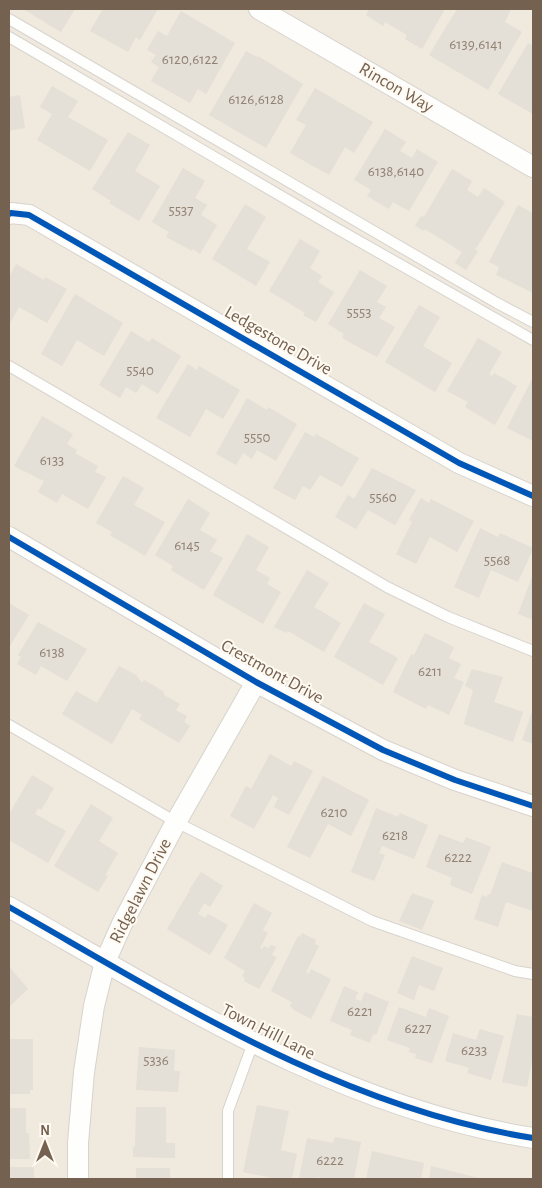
<svg xmlns="http://www.w3.org/2000/svg" width="542" height="1188" viewBox="0 0 542 1188" font-family="'Alegreya Sans',sans-serif">
	<style>
		.residential { fill: #f0e9de }
		.building { fill: #e4dfd7 }
		.lines { fill: none; stroke-linecap: round; stroke-linejoin: round }
		.lane-casing { stroke: #d7d3ce; stroke-width: 12 }
		.street-casing { stroke: #d7d3ce; stroke-width: 22 }
		.lane { stroke: #fefefd; stroke-width: 10 }
		.street { stroke: #fefefd; stroke-width: 20 }
		.cycleway-casing { stroke: #fefaf2; stroke-width: 9 }
		.cycleway { stroke: #0057b8; stroke-width: 6 }
		.labels { text-anchor: middle; dominant-baseline: central; stroke-width: 4; stroke-linejoin: round; paint-order: stroke }
		.number-label { font-size: 15px; fill: #928274 }
		.street-label { font-size: 18px; fill: #756150; stroke: #fefaf2 }
	</style>
	<rect width="100%" height="100%" fill="#f8f6f0"/>
	<rect class="residential" x="9" y="9" width="524" height="1170"/>
	<g class="building">
		<polygon points="23,9 75,9 61,32"/>
		<polygon points="103,9 158,9 140,40 136,37 128,52 90,31"/>
		<polygon points="369,9 445,9 422,49 405,39 407,35 385,22 383,26 366,15"/>
		<polygon points="457,9 511,9 505,22 522,32 488,90 429,55"/>
		<polygon points="181,11 235,43 206,94 198,89 190,103 151,81 159,67 151,62 156,55 147,50 158,31 167,36"/>
		<polygon points="528,43 533,46 533,114 498,94"/>
		<polygon points="246,51 257,57 258,56 303,84 266,148 209,115"/>
		<polygon points="52,86 78,101 68,117 108,140 90,171 37,140 52,114 40,107"/>
		<polygon points="315,88 373,122 354,153 345,147 329,175 290,153 306,125 296,120"/>
		<polygon points="20,95 25,128 9,131 9,97"/>
		<polygon points="385,129 406,142 400,151 412,158 417,149 438,162 409,211 393,202 389,209 367,196 371,190 354,180"/>
		<polygon points="128,132 150,145 135,171 160,186 139,221 109,203 111,201 92,189"/>
		<polygon points="183,168 205,181 195,198 207,205 201,215 217,225 200,254 193,249 192,251 166,237 169,232 152,222"/>
		<polygon points="452,169 472,181 467,190 478,197 484,188 505,202 475,250 478,251 466,270 455,263 462,252 425,229 424,231 415,226 421,216 424,217"/>
		<polygon points="245,204 266,217 247,249 270,262 256,286 212,259"/>
		<polygon points="518,205 533,213 533,293 496,275 499,267 489,262"/>
		<polygon points="300,239 320,251 310,268 322,276 318,282 334,292 316,322 303,315 305,313 269,291"/>
		<polygon points="16,264 44,280 45,277 67,289 47,323 19,307 9,325 9,277"/>
		<polygon points="360,270 387,286 377,302 386,307 379,318 395,327 377,357 347,341 342,337 344,334 328,324"/>
		<polygon points="75,294 123,323 104,356 77,340 62,366 41,354"/>
		<polygon points="419,305 440,317 423,346 452,363 435,392 385,362"/>
		<polygon points="131,331 149,342 152,338 181,356 158,394 142,384 136,393 126,387 120,398 99,385"/>
		<polygon points="478,338 502,352 489,374 492,376 494,373 517,386 495,425 465,407 468,402 447,391"/>
		<polygon points="188,364 197,370 199,366 240,390 223,419 206,409 190,437 156,418"/>
		<polygon points="533,377 533,441 507,428"/>
		<polygon points="247,398 267,410 268,407 297,424 276,461 257,450 252,459 243,453 236,465 216,454"/>
		<polygon points="42,416 73,434 67,444 77,450 75,453 98,466 95,472 106,477 88,509 62,494 57,503 38,492 44,481 14,466"/>
		<polygon points="305,432 314,437 316,434 359,458 342,487 320,475 310,490 303,486 295,500 273,488"/>
		<polygon points="372,468 416,490 395,525 368,510 356,529 335,517 348,495 354,499"/>
		<polygon points="123,476 144,488 134,505 165,522 145,556 110,535 112,532 96,523"/>
		<polygon points="421,498 429,503 431,499 474,521 457,552 430,537 416,564 396,554 412,522 409,520"/>
		<polygon points="188,499 210,513 200,530 217,540 210,551 223,558 204,590 171,570 173,566 155,555"/>
		<polygon points="480,528 498,537 500,533 533,548 533,549 518,582 491,570 479,598 454,587"/>
		<polygon points="247,534 269,547 256,570 270,578 267,584 281,592 263,624 213,595"/>
		<polygon points="307,570 329,583 314,607 341,623 324,652 288,631 286,633 274,627"/>
		<polygon points="533,574 533,620 518,614"/>
		<polygon points="9,603 29,615 10,646 9,645"/>
		<polygon points="364,603 385,614 369,642 398,658 383,685 334,657"/>
		<polygon points="38,622 87,649 67,681 41,666 36,675 17,664 21,657 18,655"/>
		<polygon points="425,633 454,647 449,658 461,664 454,678 464,682 449,715 428,705 426,709 393,692 411,654 414,655"/>
		<polygon points="119,666 136,675 142,683 144,680 163,691 164,695 180,704 176,710 187,716 184,722 190,726 179,743 139,719 142,715 132,709 112,744 62,714 76,691 97,703"/>
		<polygon points="472,669 503,677 494,702 523,712 513,742 464,724 473,690 465,686"/>
		<polygon points="533,709 533,744 522,740"/>
		<polygon points="270,754 291,766 294,761 313,771 289,815 274,807 278,798 273,795 254,829 230,816 246,786 251,789"/>
		<polygon points="32,775 54,788 41,810 38,808 35,814 66,831 48,863 9,840 9,814"/>
		<polygon points="323,776 369,800 351,836 328,824 310,858 287,847"/>
		<polygon points="91,804 113,818 99,841 118,853 105,875 108,876 98,892 54,866"/>
		<polygon points="376,808 398,817 400,813 428,825 414,859 382,846 379,853 385,855 374,881 351,872"/>
		<polygon points="439,834 463,843 466,837 491,847 472,894 450,885 452,878 426,867"/>
		<polygon points="502,862 533,873 533,911 506,902 498,927 474,919 482,895 487,897 488,894 490,895"/>
		<polygon points="201,872 223,886 210,907 204,903 198,914 205,918 208,914 228,925 210,955 167,929 190,890 189,890"/>
		<polygon points="412,893 434,901 422,930 399,921"/>
		<polygon points="254,903 272,913 263,930 268,933 260,948 262,949 264,946 269,948 271,945 276,947 272,955 277,957 259,989 244,981 245,978 242,976 245,971 224,958"/>
		<polygon points="302,933 316,940 315,944 319,946 306,972 309,974 311,969 331,979 311,1019 294,1010 290,1006 292,1002 271,991 298,936 300,937"/>
		<polygon points="412,956 443,968 434,991 419,985 414,1000 397,993"/>
		<polygon points="9,966 28,989 9,1007"/>
		<polygon points="344,986 358,992 355,999 361,1001 365,992 389,1002 376,1035 373,1034 370,1043 350,1035 352,1030 330,1021"/>
		<polygon points="399,1007 426,1017 429,1008 449,1016 432,1063 415,1058 416,1054 409,1052 410,1048 387,1040"/>
		<polygon points="517,1014 533,1017 533,1055 527,1087 502,1082"/>
		<polygon points="480,1029 504,1036 491,1080 467,1073 469,1068 445,1061 453,1033 476,1040"/>
		<polygon points="9,1039 33,1039 33,1090 30,1090 30,1094 9,1094"/>
		<polygon points="139,1047 175,1050 174,1071 180,1071 178,1092 136,1090"/>
		<polygon points="257,1105 289,1111 281,1150 297,1154 292,1179 277,1179 243,1172"/>
		<polygon points="136,1107 166,1107 166,1143 175,1143 175,1158 133,1157 133,1147 135,1147"/>
		<polygon points="9,1108 26,1108 26,1133 29,1133 30,1159 9,1159"/>
		<polygon points="335,1137 361,1142 354,1179 326,1179 316,1177 315,1179 299,1179 307,1138 333,1143"/>
		<polygon points="372,1151 424,1163 421,1179 366,1179"/>
		<polygon points="431,1166 482,1179 429,1179"/>
		<rect x="9" y="1167" width="25" height="12"/>
		<rect x="136" y="1168" width="34" height="11"/>
	</g>
	<g class="lines">
		<defs>
			<g id="lane">
				<polyline points="9,19 497,303 533,322"/>
				<polyline points="9,37 334,227 533,340"/>
				<polyline points="9,366 387,587 448,617 533,651"/>
				<polyline points="9,725 176,822 372,921 515,971 533,974"/>
				<polyline points="228,1179 228,1111 253,1043"/>
			</g>
			<g id="street">
				<polyline points="259,9 533,167"/>
				<polyline points="9,214 11,213 29,215 459,463 533,496"/>
				<polyline points="9,537 256,682 383,750 455,780 533,806"/>
				<path d="M9,907C175,1001 341,1108 533,1138"/>
				<polyline points="78,1179 78,1143 84,1072 94,1006 105,962 122,924 176,822 256,682"/>
			</g>
		</defs>
		<use href="#lane" class="lane-casing"/>
		<use href="#street" class="street-casing"/>
		<use href="#lane" class="lane"/>
		<use href="#street" class="street"/>
		<defs>
			<g id="cycleway">
				<polyline points="9,214 11,213 29,215 459,463 533,496"/>
				<polyline points="9,537 256,682 383,750 455,780 533,806"/>
				<path d="M9,907C175,1001 341,1108 533,1138"/>
			</g>
		</defs>
		<use href="#cycleway" class="cycleway-casing"/>
		<use href="#cycleway" class="cycleway"/>
	</g>
	<g class="labels">
		<g class="number-label">
			<text x="476" y="44">6139,6141</text>
			<text x="190" y="59">6120,6122</text>
			<text x="256" y="99">6126,6128</text>
			<text x="396" y="171">6138,6140</text>
			<text x="181" y="210">5537</text>
			<text x="359" y="312">5553</text>
			<text x="140" y="370">5540</text>
			<text x="257" y="437">5550</text>
			<text x="52" y="460">6133</text>
			<text x="383" y="497">5560</text>
			<text x="187" y="545">6145</text>
			<text x="497" y="560">5568</text>
			<text x="52" y="652">6138</text>
			<text x="430" y="671">6211</text>
			<text x="334" y="812">6210</text>
			<text x="395" y="835">6218</text>
			<text x="458" y="857">6222</text>
			<text x="360" y="1011">6221</text>
			<text x="418" y="1028">6227</text>
			<text x="474" y="1050">6233</text>
			<text x="156" y="1060">5336</text>
			<text x="330" y="1160">6222</text>
		</g>
		<g class="street-label">
			<text transform="translate(396 88) rotate(30)">Rincon Way</text>
			<text transform="translate(278 341) rotate(30)">Ledgestone Drive</text>
			<text transform="translate(272 672) rotate(29)">Crestmont Drive</text>
			<text transform="translate(141 891) rotate(-63)">Ridgelawn Drive</text>
			<text transform="translate(268 1032) rotate(27)">Town Hill Lane</text>
		</g>
	</g>
	<rect width="542" height="1188" fill="none" stroke="#756150" stroke-width="20"/>
	<g transform="translate(45 1143)" stroke="#fefaf2" stroke-width="4" paint-order="stroke">
	<path d="M0-4L9 19L0 12L-9 19Z" fill="#756150"/>
	<text y="-8" font-size="14" font-weight="bold" text-anchor="middle" fill="#756150">N</text>
	</g>
</svg>
